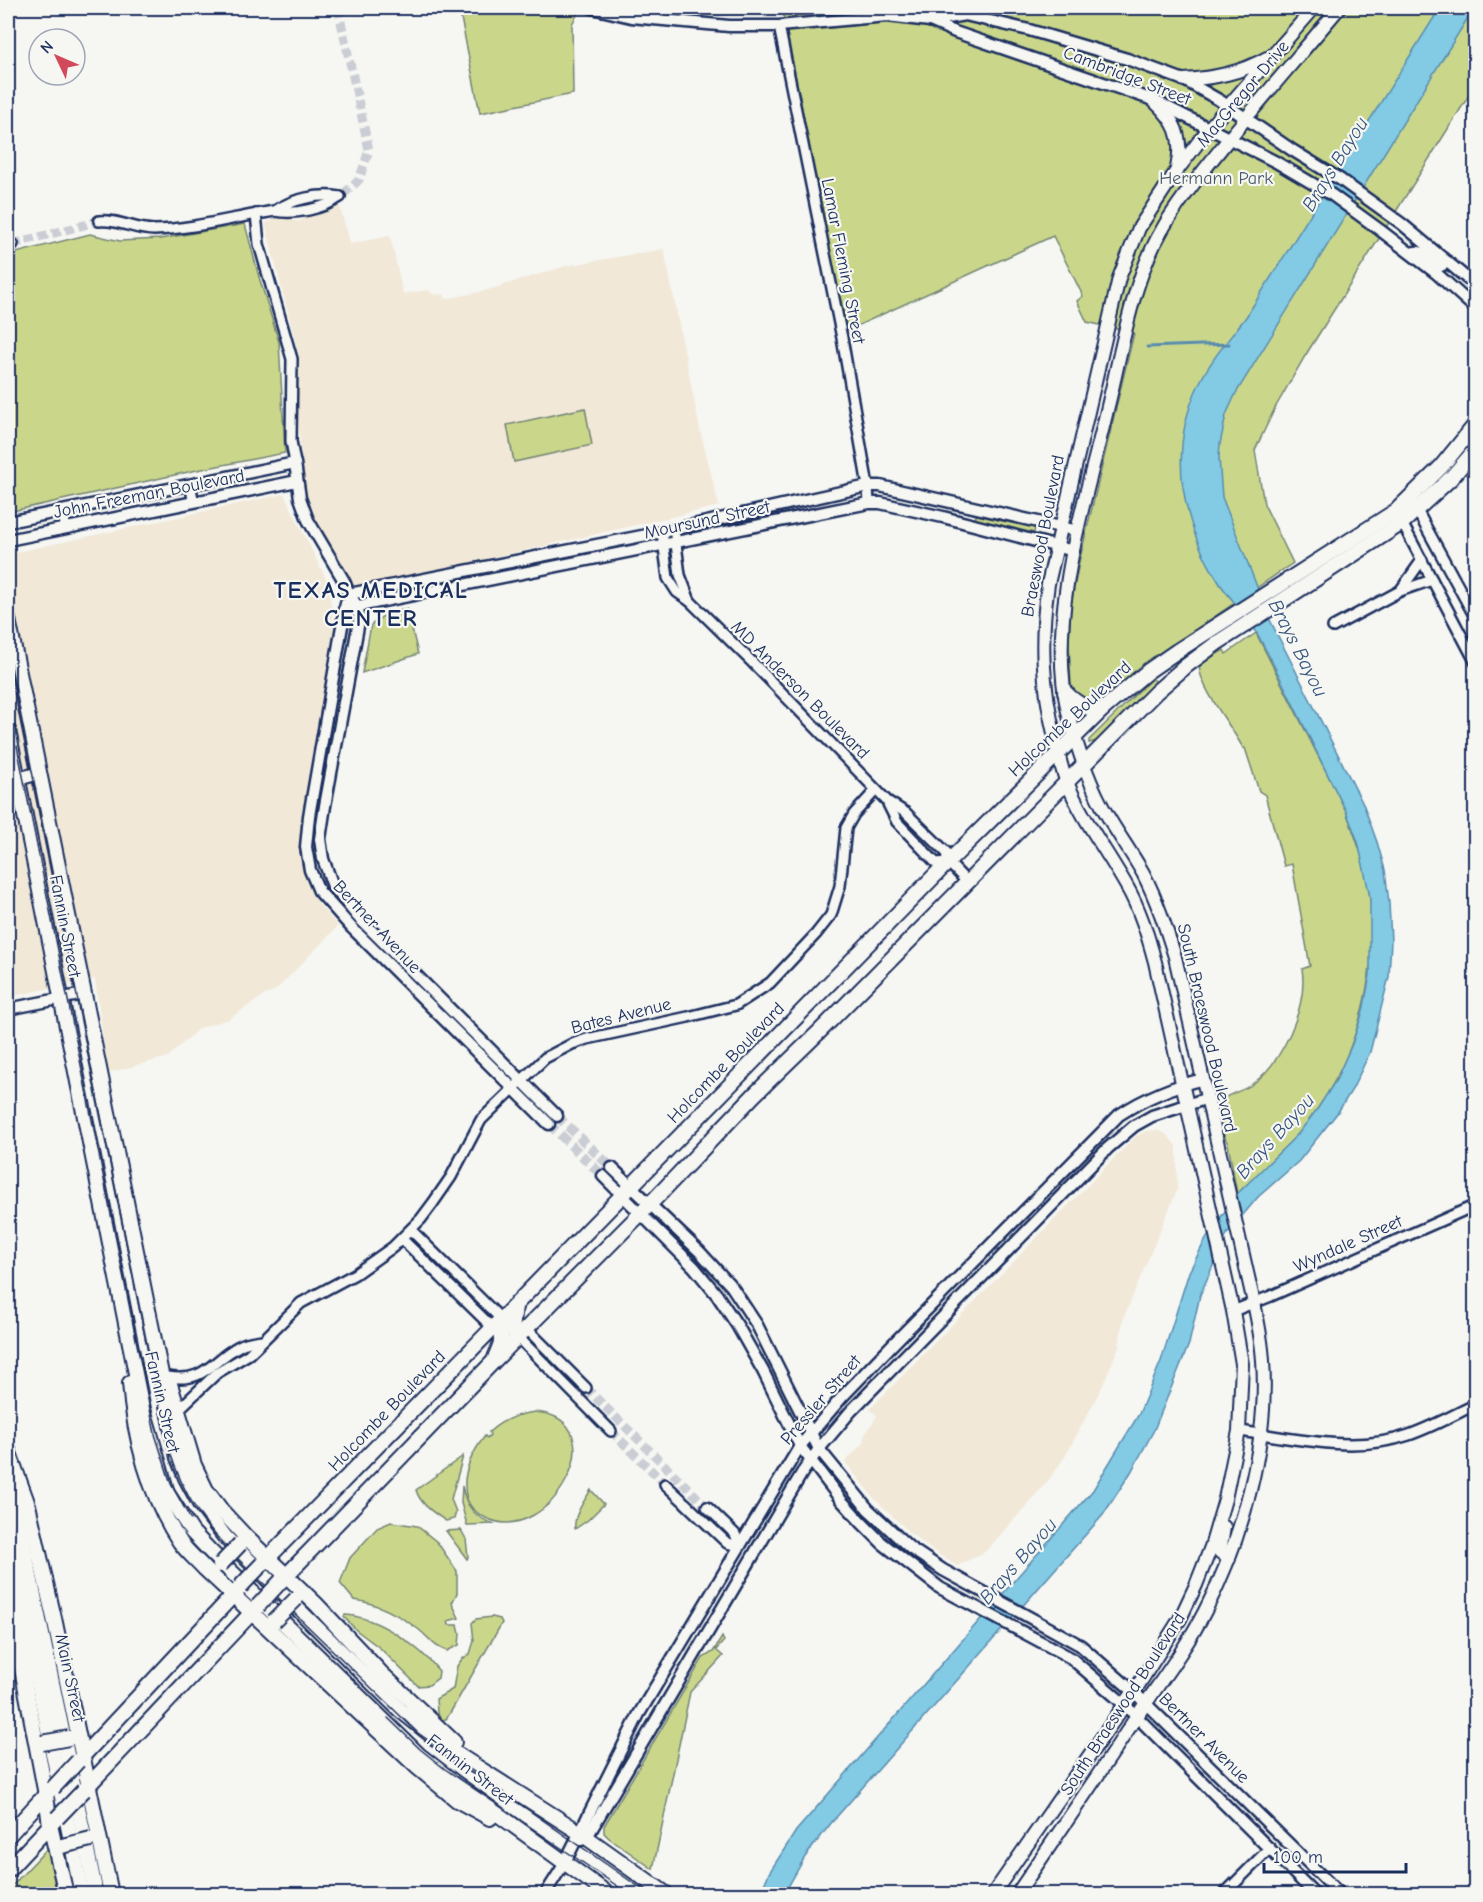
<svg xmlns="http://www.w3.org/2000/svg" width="1483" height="1902" viewBox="0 0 1483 1902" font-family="'Comic Neue',sans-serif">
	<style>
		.built { fill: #f1e8d7 }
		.green { fill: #cad78b; stroke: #728374; stroke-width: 1.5 }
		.water { fill: #83cae4; stroke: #598cae; stroke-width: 1.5 }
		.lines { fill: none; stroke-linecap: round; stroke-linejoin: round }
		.stream { stroke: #598cae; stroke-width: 3 }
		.minor-tunnel { stroke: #caced4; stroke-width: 9; stroke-dasharray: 9 4.5; stroke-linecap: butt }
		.tertiary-tunnel { stroke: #caced4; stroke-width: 10; stroke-dasharray: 10 5; stroke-linecap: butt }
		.minor-casing { stroke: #1b2f5e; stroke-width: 14 }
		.tertiary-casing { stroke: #1b2f5e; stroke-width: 15 }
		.secondary-casing { stroke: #1b2f5e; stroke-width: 16 }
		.primary-casing { stroke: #1b2f5e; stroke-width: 18 }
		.minor { stroke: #f6f6f2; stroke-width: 9 }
		.tertiary { stroke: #f6f6f2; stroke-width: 10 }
		.secondary { stroke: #f6f6f2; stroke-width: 12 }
		.primary { stroke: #f6f6f2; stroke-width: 14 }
		.tram { stroke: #1b2f5e; stroke-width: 1.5 }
		.primary-bridge-casing { stroke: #1b2f5e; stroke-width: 18; stroke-linecap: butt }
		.primary-bridge { stroke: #f6f6f2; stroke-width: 14 }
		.labels { text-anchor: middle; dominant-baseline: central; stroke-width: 4.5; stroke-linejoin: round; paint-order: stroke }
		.street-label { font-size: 18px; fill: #1b2f5e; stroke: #f6f6f2 }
		.park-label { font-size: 18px; fill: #475969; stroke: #f6f6f2 }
		.water-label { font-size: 20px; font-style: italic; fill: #355680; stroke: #f6f6f2 }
		.district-label { font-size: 24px; font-weight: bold; letter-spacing: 1.5px; fill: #1b2f5e; stroke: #f6f6f2 }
	</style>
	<rect width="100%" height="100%" fill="#f6f6f2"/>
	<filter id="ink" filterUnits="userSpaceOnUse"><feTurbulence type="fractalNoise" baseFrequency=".0167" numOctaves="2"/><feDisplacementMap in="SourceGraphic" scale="12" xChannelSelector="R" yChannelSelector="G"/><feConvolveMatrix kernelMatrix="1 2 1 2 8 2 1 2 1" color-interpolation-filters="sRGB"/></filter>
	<g filter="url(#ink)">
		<g class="built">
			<polygon points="339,204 350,244 390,236 403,294 428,290 434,295 444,294 446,299 484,291 566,266 664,249 700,430 719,506 355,589 309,510 302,469 298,416 299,356 265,223 283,216 299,222 307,215"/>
			<polygon points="284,494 328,583 334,628 302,812 300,858 306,881 320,906 338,926 276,990 263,996 229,1019 199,1028 168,1057 108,1073 95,979 8,997 8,554"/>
			<polygon points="1157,1130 1166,1134 1177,1147 1177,1190 1123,1319 1119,1346 1102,1387 1066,1455 1048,1481 986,1551 957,1566 932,1550 909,1532 873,1497 845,1462 865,1441 863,1438 877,1416 870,1409 1135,1137 1146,1131"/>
		</g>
		<g class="green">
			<polygon points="459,8 581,8 572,24 573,94 480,113"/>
			<polygon points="637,8 1475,8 1475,86 1305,356 1275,408 1255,450 1264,504 1293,563 1148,662 1101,702 1089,704 1074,692 1071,685 1069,643 1071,605 1079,562 1134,333 1087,322 1077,301 1083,296 1053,236 846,331 783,13 696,15"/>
			<polygon points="245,224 259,277 279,342 285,453 197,470 8,512 8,255 90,234 120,241 160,239"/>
			<polygon points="585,408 592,445 514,462 507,425"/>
			<polygon points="977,513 1035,527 1034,533 975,519"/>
			<polygon points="407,609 418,654 362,673 371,625 386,614"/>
			<path d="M1256,633L1346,811C1353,831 1361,851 1366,872C1382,952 1365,1040 1318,1108C1296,1141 1266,1167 1237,1194L1228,1144L1221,1129L1216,1106C1222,1095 1241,1092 1251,1085C1282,1064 1308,1006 1302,969L1310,966L1292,864L1284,866L1265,795L1259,791L1245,748H1243C1231,725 1200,689 1199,665C1205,659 1217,655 1224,650L1226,654Z"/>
			<polygon points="1152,678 1157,683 1097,741 1089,743 1089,740"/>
			<polygon points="329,740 332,741 316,831 312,831"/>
			<path d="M535,1412C621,1419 550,1549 486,1518C477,1514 470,1508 467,1499C460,1476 471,1454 485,1436L487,1438L490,1435L489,1432C502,1420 517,1414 535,1412Z"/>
			<path d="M463,1456L451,1499L456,1512L454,1519L446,1521C434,1513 420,1504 416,1490Z"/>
			<path d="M462,1486C466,1507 475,1518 495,1524L467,1525L461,1503Z"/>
			<path d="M591,1490L604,1504L588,1520L575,1529C573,1516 584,1501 591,1490Z"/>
			<path d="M391,1522L417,1526L437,1542L457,1571V1593L452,1603L459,1618L448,1621L449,1625H458L460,1634L459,1645L447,1651C432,1646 430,1638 418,1629C399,1615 377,1603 354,1600L340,1583L350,1558L377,1528Z"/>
			<polygon points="461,1530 466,1539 468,1557 467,1559 446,1531"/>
			<path d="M345,1615C378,1617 419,1646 439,1671L438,1678L429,1685L418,1686L380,1648L356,1630L344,1617Z"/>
			<polygon points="492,1617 500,1619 502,1623 450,1713 446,1719 442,1720 437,1712 436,1699 453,1689 457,1666 462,1659 470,1654 474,1641 472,1623 476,1619"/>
			<polygon points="722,1637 724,1641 716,1650 723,1656 690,1692 653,1869 609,1838 604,1833 604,1826 703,1658 713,1652"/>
			<polygon points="48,1850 57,1894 8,1894 8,1890 45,1851"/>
		</g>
		<path class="water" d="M1440,8H1474L1236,393L1226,415L1220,444L1219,457L1222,497L1270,620L1364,806L1377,842L1385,870L1389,903L1391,941L1389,977L1370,1052L1353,1088L1338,1112L1299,1161L1258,1197L1227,1234L1200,1295L1189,1344L1154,1430L1131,1472L1103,1515L832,1822L805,1857L784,1894H760L769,1873L796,1831L1093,1490L1139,1414L1161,1361L1189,1272L1207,1237L1237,1194L1298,1134L1318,1108L1336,1080L1352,1044L1363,1011L1370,975V897L1358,842L1346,811C1316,753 1289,693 1258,635C1248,617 1232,601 1220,584C1181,523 1167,451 1199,384C1211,359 1230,338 1246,317Z"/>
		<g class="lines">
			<polyline class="stream" points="1147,347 1229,344"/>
			<g class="minor-tunnel">
				<polyline points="338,8 369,150 359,180 340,197"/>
				<polyline points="13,244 99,221"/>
				<polyline points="586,1388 707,1507"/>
				<polyline points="611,1431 665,1484"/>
			</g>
			<g class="tertiary-tunnel">
				<polyline points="557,1116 612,1168"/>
				<polyline points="549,1124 603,1176"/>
			</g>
			<defs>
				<g id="minor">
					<polyline points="779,26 842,338 868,486 869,503"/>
					<path d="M275,211C292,199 320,193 340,197"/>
					<polyline points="256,214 259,244 292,359 291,441 295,463"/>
					<path d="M99,221C118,219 135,230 154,230C194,229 235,217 275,211C294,215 324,209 340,197"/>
					<polyline points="8,245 13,244"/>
					<polyline points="191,485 193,502"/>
					<polyline points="1414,505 1476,619"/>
					<polyline points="62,511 66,528"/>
					<polyline points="1400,519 1476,663"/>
					<polyline points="662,532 668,578 677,592 690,601 753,663 887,801 906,813 946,852 948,862 967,882"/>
					<polyline points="675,536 680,575 690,601"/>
					<polyline points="1400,591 1422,560"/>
					<polyline points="1333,627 1400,591 1432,580"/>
					<polyline points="888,804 897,822 936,863 948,862"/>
					<polyline points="411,1230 501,1319"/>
					<polyline points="402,1239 493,1328"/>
					<polyline points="1233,1311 1271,1296 1476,1205"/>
					<polyline points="526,1328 586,1388"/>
					<polyline points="518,1337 611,1431"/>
					<path d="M168,1377C205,1383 210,1362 239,1346C245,1342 255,1341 262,1340"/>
					<polyline points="178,1410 217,1373 249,1354 301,1303 355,1274 393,1247 421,1219 433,1203 451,1177 481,1120 545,1058 572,1044 587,1039 688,1017 736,1005 770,983 816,934 831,915 840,886 846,828 854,814 876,790"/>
					<path d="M1239,1431C1295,1438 1354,1454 1409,1435C1432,1427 1454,1415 1476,1404"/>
					<polyline points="665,1484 682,1500"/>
					<polyline points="685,1503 727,1543 740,1546"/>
					<polyline points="707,1507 735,1534 740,1546"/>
					<polyline points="545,1894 564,1864"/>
					<polyline points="1224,1894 1270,1848"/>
				</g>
				<g id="tertiary">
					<polyline points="592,8 631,17 729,26 779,26 887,16 930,21 965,15 1029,30 1127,59 1184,80 1219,100 1292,150 1341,180 1402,224 1476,286"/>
					<polyline points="930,21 955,32 1153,100 1276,162 1332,195 1380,230 1436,273 1476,309"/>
					<polyline points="930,21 934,8"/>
					<path d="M1411,253C1424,248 1430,260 1441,266L1448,262"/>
					<polyline points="8,522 295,463 300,498 308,520 344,581 349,594 358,607 359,621 325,806 320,839 323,859 333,886 357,916 557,1116"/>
					<polyline points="8,540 297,481"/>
					<polyline points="349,594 662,532 868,486 880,486 1078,531"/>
					<polyline points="346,603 309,816 306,847 310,870 319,891 351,927 549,1124"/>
					<polyline points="344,609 869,503 880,503 943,517 1074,551"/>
					<polyline points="8,1009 84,994"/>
					<polyline points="612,1168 700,1252 732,1287 757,1325 819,1449 868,1509 910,1548 943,1570 1080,1645 1133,1691 1340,1894"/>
					<polyline points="603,1176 694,1267 717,1295 737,1325 763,1371 800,1446 841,1500 861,1522 882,1543 940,1588 1071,1658 1124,1704 1315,1894"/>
					<polyline points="581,1840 587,1837 802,1473 819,1449 851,1411 1108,1148 1134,1126 1152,1116 1208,1098"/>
					<path d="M564,1864L639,1714L800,1446L843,1396L892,1345L1119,1115C1145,1098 1173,1086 1204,1079"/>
				</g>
				<g id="secondary">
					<path d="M1184,80C1214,78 1241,73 1267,58"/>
					<path d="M1153,100C1175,120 1184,137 1177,168"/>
					<polyline points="8,782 39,773"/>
					<polyline points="1224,1527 1220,1552 1229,1559"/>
					<path d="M993,1894L1139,1684L1180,1619L1196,1585L1211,1547L1225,1499L1239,1431L1242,1364L1233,1311L1155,962C1148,936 1140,909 1126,885C1107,851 1082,819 1067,782C1061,769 1058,753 1055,738C1042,684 1040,639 1048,584L1119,278L1139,228L1175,173L1210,127L1314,8"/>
					<path d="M1017,1894C1055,1838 1094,1782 1131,1725C1156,1687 1184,1652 1205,1611C1242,1540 1269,1442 1263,1361C1262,1342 1258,1322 1254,1303L1175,957C1166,928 1157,900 1143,873C1130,850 1114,829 1102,806C1086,776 1076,744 1068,712C1046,614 1086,501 1108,406C1122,349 1132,281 1162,230C1173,210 1187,192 1201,174C1245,117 1293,63 1339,8"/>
				</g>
				<g id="primary">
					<polyline points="8,619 178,1458 186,1478 200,1504 225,1537 400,1710 449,1749"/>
					<path d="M1065,692C1075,703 1087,710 1102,710"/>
					<polyline points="8,730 143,1409 167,1493 192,1532 211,1552 419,1755 455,1783 608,1894"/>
					<polyline points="515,1306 512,1330 518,1337"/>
					<polyline points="495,1358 501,1343 501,1319"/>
					<path d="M130,1383C134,1437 150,1497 180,1542C187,1552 197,1560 205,1569L416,1766L457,1800L490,1818"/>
					<polyline points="170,1384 194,1465 206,1490 221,1510 246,1537 316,1604 381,1673 454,1742"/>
					<polyline points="8,1450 28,1505 54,1618 111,1894"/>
					<polyline points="8,1471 96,1894"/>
					<polyline points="8,1535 82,1894"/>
					<polyline points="262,1564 948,862 1102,710 1148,671 1177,651 1396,511 1441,467 1476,424"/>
					<polyline points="281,1581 493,1362 650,1204 754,1095 820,1031 1156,692 1186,666 1217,643 1402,523 1451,478 1476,449"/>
					<polyline points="8,1595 46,1795 50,1825 66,1894"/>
					<polyline points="455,1753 579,1832 666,1894"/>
					<polyline points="78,1761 239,1589"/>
					<polyline points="84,1790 258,1606"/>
					<polyline points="8,1836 49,1791"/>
					<polyline points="8,1870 55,1820"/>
				</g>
			</defs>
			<use href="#minor" class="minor-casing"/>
			<use href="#tertiary" class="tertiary-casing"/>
			<use href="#secondary" class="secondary-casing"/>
			<use href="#primary" class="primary-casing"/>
			<use href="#minor" class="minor"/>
			<use href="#tertiary" class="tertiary"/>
			<use href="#secondary" class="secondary"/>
			<use href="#primary" class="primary"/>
			<g class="tram">
				<path d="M8,651L164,1432C177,1481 194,1514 230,1551L418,1733L649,1894"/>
				<polyline points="17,746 155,1434 171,1484 191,1520"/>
				<polyline points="388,1718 420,1749 445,1769 629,1894"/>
			</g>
			<defs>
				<g id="primary-bridge">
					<polyline points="220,1565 240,1544"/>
					<polyline points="240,1587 262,1564"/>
					<polyline points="258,1606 281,1581"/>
					<polyline points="274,1621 296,1599"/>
					<polyline points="42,1743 69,1738"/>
					<polyline points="53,1788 78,1761"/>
					<polyline points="57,1818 84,1790"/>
					<polyline points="62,1846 91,1839"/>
				</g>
			</defs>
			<use href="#primary-bridge" class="primary-bridge-casing"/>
			<use href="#primary-bridge" class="primary-bridge"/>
		</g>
	</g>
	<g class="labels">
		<g class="street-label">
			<text transform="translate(1127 76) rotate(21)">Cambridge Street</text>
			<text transform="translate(1243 94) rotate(-50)">MacGregor Drive</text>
			<text transform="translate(843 261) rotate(79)">Lamar Fleming Street</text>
			<text transform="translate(149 494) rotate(-11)">John Freeman Boulevard</text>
			<text transform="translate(707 520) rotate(-12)">Moursund Street</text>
			<text transform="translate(1043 536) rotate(-79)">Braeswood Boulevard</text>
			<text transform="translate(800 690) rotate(45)">MD Anderson Boulevard</text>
			<text transform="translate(1070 719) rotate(-43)">Holcombe Boulevard</text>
			<text transform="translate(65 926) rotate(79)">Fannin Street</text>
			<text transform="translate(377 927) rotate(47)">Bertner Avenue</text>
			<text transform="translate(621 1016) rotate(-14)">Bates Avenue</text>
			<text transform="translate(1207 1028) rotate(77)">South Braeswood Boulevard</text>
			<text transform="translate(726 1063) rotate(-46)">Holcombe Boulevard</text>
			<text transform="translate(1348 1244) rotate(-24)">Wyndale Street</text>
			<text transform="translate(821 1400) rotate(-49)">Pressler Street</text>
			<text transform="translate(162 1402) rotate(77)">Fannin Street</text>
			<text transform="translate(387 1411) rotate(-46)">Holcombe Boulevard</text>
			<text transform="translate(70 1678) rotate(78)">Main Street</text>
			<text transform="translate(1123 1704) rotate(-57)">South Braeswood Boulevard</text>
			<text transform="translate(1204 1738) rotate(45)">Bertner Avenue</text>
			<text transform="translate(470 1770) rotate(38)">Fannin Street</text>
		</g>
		<g class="park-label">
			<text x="1216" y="178">Hermann Park</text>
		</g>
		<g class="water-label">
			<text transform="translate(1335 164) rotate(-58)">Brays Bayou</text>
			<text transform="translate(1298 648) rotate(63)">Brays Bayou</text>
			<text transform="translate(1275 1136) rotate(-48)">Brays Bayou</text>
			<text transform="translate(1018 1561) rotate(-49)">Brays Bayou</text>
		</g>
		<g class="district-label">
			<text x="371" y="590">TEXAS MEDICAL<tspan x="371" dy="28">CENTER</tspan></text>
		</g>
	</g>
	<rect width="1483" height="1902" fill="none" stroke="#f6f6f2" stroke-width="30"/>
	<rect x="15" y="15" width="1453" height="1872" fill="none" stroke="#1b2f5e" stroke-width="2" filter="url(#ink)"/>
	<g transform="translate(57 57) rotate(314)"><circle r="28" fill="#f6f6f2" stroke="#9ea6b7" stroke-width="1.5"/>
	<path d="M0-4.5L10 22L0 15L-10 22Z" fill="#d1495b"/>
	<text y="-9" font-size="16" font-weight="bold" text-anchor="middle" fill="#1b2f5e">N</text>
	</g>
	<path d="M1264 1863v9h142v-9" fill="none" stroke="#1b2f5e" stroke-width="3"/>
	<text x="1273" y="1863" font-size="18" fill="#1b2f5e" stroke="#f6f6f2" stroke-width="4.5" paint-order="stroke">100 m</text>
</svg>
